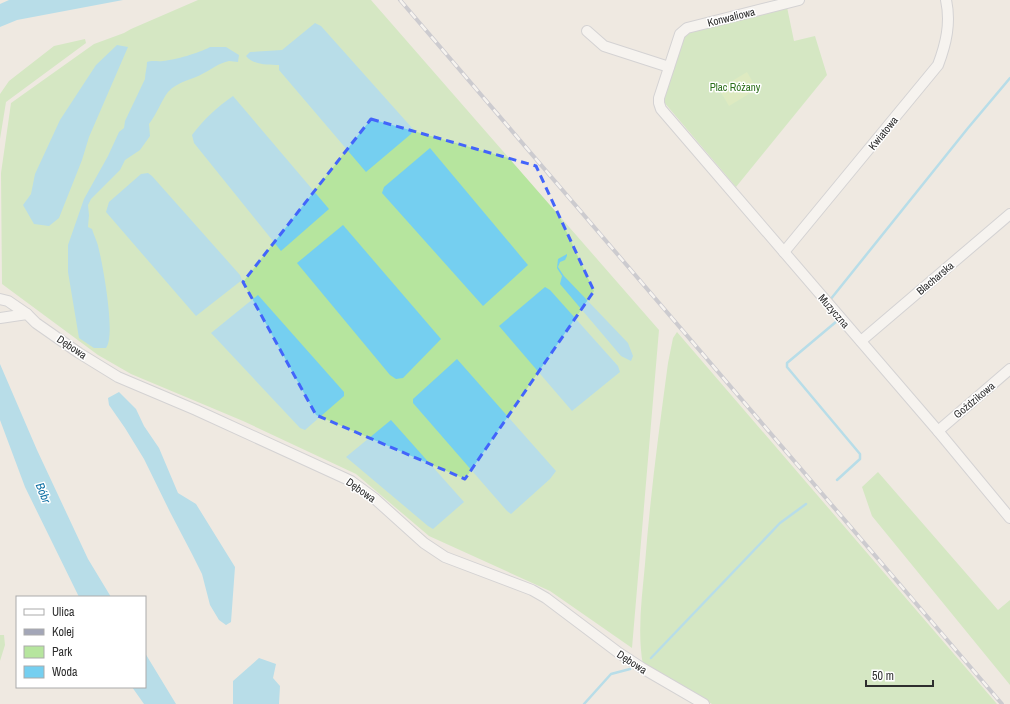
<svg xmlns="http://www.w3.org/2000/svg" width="1010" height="704" viewBox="0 0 1010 704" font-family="'Archivo Narrow',sans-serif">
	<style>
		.green { fill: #b6e59e }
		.pitch { fill: #c9ec9a }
		.water { fill: #75cff0 }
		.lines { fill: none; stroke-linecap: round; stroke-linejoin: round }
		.stream { stroke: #75cff0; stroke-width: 2.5 }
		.minor-casing { stroke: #b4b7c1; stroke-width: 12 }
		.minor { stroke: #fff; stroke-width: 10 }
		.rail-casing { stroke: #a3a6b8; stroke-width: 4 }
		.rail { stroke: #fff; stroke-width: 2.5; stroke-dasharray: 8; stroke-linecap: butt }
		.marked { fill: none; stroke: #4264fb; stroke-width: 3; stroke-dasharray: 8 5; stroke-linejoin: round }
		.labels { text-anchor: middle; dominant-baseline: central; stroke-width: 3; stroke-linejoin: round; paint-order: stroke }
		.street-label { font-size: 11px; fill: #2e2e2e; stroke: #fff }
		.park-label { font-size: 11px; fill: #2c6e1b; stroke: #fff }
		.water-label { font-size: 12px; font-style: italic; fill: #0d6fa3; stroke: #fff }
	</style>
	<rect width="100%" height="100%" fill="#efe9e1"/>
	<g class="green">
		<polygon points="198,0 371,0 659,330 632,648 550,591 429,536 356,474 243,421 131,374 98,355 2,284 1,173 11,103 94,44 124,33 131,29"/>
		<polygon points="787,7 794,41 815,36 827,75 736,187 663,101 685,35 690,31"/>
		<polygon points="85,39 86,43 6,102 0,139 0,94 9,81 54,46"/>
		<path d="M677,332L997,704H712L643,665C637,632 642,597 645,564C650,497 659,430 668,363L673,338Z"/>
		<polygon points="878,472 998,610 1010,600 1010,685 872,516 862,487"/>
		<polygon points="0,635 4,635 5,645 0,661"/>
	</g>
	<polygon class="pitch" points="747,72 757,89 729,106 719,89"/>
	<g class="water">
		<polygon points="9,0 123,0 17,20 0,27 0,4"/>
		<path d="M315,23L321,26L413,129L411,134L366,172L279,70V65C268,65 253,65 246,56L250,52L282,50Z"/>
		<polygon points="117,45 128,47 89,137 82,160 59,218 49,226 34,224 23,205 31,194 35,174 60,120 96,65"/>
		<path d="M210,47H226L239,55L238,62C235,62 232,61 229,61C219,63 212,69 204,73C192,80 178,81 168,92C161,101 157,114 149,124L150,136L140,150L125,160L120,170L91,199L88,205L89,215L88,227L92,229C94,236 98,243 99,250C103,266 116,336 106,348H94L79,338L68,272V245L84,199L108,156L119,132L124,128L125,121L145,79C145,73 147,68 147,62C153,60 157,62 163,61C175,60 199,53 210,47Z"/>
		<path d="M233,96L329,209L281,251L194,143L192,135C204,119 217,107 233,96Z"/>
		<polygon points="430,148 528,265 483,306 382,193 384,187"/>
		<polygon points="148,173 152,176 240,275 242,280 196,316 106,212 109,202 141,174"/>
		<polygon points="343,225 441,339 403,378 396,379 390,375 297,263"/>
		<polygon points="567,254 567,256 565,260 560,262 558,267 564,276 628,343 633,356 631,361 621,356 560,284 562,276 557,268 558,259"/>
		<polygon points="545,287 550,290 618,366 620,372 572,411 499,326"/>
		<polygon points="258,295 344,392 344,396 305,430 300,428 211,333"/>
		<polygon points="457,359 556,471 550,479 511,514 507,511 413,403 413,399"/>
		<polygon points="0,364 37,450 88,559 111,597 79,597 25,487 0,420"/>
		<polygon points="119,392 136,409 144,426 159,448 178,493 196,504 235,567 231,622 226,625 219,620 210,605 202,574 192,554 170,512 144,459 125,428 109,405 108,398"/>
		<polygon points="391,420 464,502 433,529 428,526 346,457"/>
		<polygon points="145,653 176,704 144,704 132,687 145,687"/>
		<polygon points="259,658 276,664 273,678 280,686 279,704 233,704 233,681"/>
	</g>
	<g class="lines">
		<g class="stream">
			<polyline points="830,300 968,128 1010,78"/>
			<polyline points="837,480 860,459 860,454 787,367 787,363 837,321"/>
			<polyline points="651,658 780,523 806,504"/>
			<polyline points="584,704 611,674 630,669"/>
		</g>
		<defs>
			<g id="minor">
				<polyline points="799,0 687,28 680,34 659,98 659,103 661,109 938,431 1010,518"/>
				<polyline points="587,31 604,46 669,67"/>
				<path d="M784,252L938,65C946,44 951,23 946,0"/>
				<polyline points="0,299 8,301 27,314"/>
				<polyline points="0,318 27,314 36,323 79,353 118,377 196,410 351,481 374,498 424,543 445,557 532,590 546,598 619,653 642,668 704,704"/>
				<polyline points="861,341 1010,214"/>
				<polyline points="938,431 1010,369"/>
			</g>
		</defs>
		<use href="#minor" class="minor-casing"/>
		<use href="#minor" class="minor"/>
		<defs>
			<polyline id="rail" points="400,0 1002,704"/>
		</defs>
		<use href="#rail" class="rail-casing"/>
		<use href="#rail" class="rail"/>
	</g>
	<path d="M0 0H1010V704H0ZM371,119L536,166L594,291L465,479L316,415L243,282Z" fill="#efe9e1" fill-opacity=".55" fill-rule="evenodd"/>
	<path class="marked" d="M371,119L536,166L594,291L465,479L316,415L243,282Z"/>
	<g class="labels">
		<g class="street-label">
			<text transform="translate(731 17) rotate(-14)">Konwaliowa</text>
			<text transform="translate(883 133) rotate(-51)">Kwiatowa</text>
			<text transform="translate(935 278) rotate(-40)">Blacharska</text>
			<text transform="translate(834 311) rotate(49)">Muzyczna</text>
			<text transform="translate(72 347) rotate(34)">Dębowa</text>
			<text transform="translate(974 400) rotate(-40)">Goździkowa</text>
			<text transform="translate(361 490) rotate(35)">Dębowa</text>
			<text transform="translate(632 662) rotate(33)">Dębowa</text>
		</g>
		<g class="park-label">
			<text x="735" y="87">Plac Różany</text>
		</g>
		<g class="water-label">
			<text transform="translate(43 493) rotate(68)">Bóbr</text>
		</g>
	</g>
	<rect x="16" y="596" width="130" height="92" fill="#ffffff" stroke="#ababab"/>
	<rect x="24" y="609" width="20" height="6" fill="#ffffff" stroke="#ababab"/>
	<text x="52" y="616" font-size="12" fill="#2e2e2e">Ulica</text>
	<rect x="24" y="629" width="20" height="6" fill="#a3a6b8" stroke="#ababab"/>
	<text x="52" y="636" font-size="12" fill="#2e2e2e">Kolej</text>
	<rect x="24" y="646" width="20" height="12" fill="#b6e59e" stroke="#ababab"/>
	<text x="52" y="656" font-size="12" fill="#2e2e2e">Park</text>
	<rect x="24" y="666" width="20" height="12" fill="#75cff0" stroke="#ababab"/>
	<text x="52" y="676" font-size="12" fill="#2e2e2e">Woda</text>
	<path d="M866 680v6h67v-6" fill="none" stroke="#2e2e2e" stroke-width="2"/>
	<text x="872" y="680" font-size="12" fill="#2e2e2e" stroke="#ffffff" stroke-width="3" paint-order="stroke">50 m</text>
</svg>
